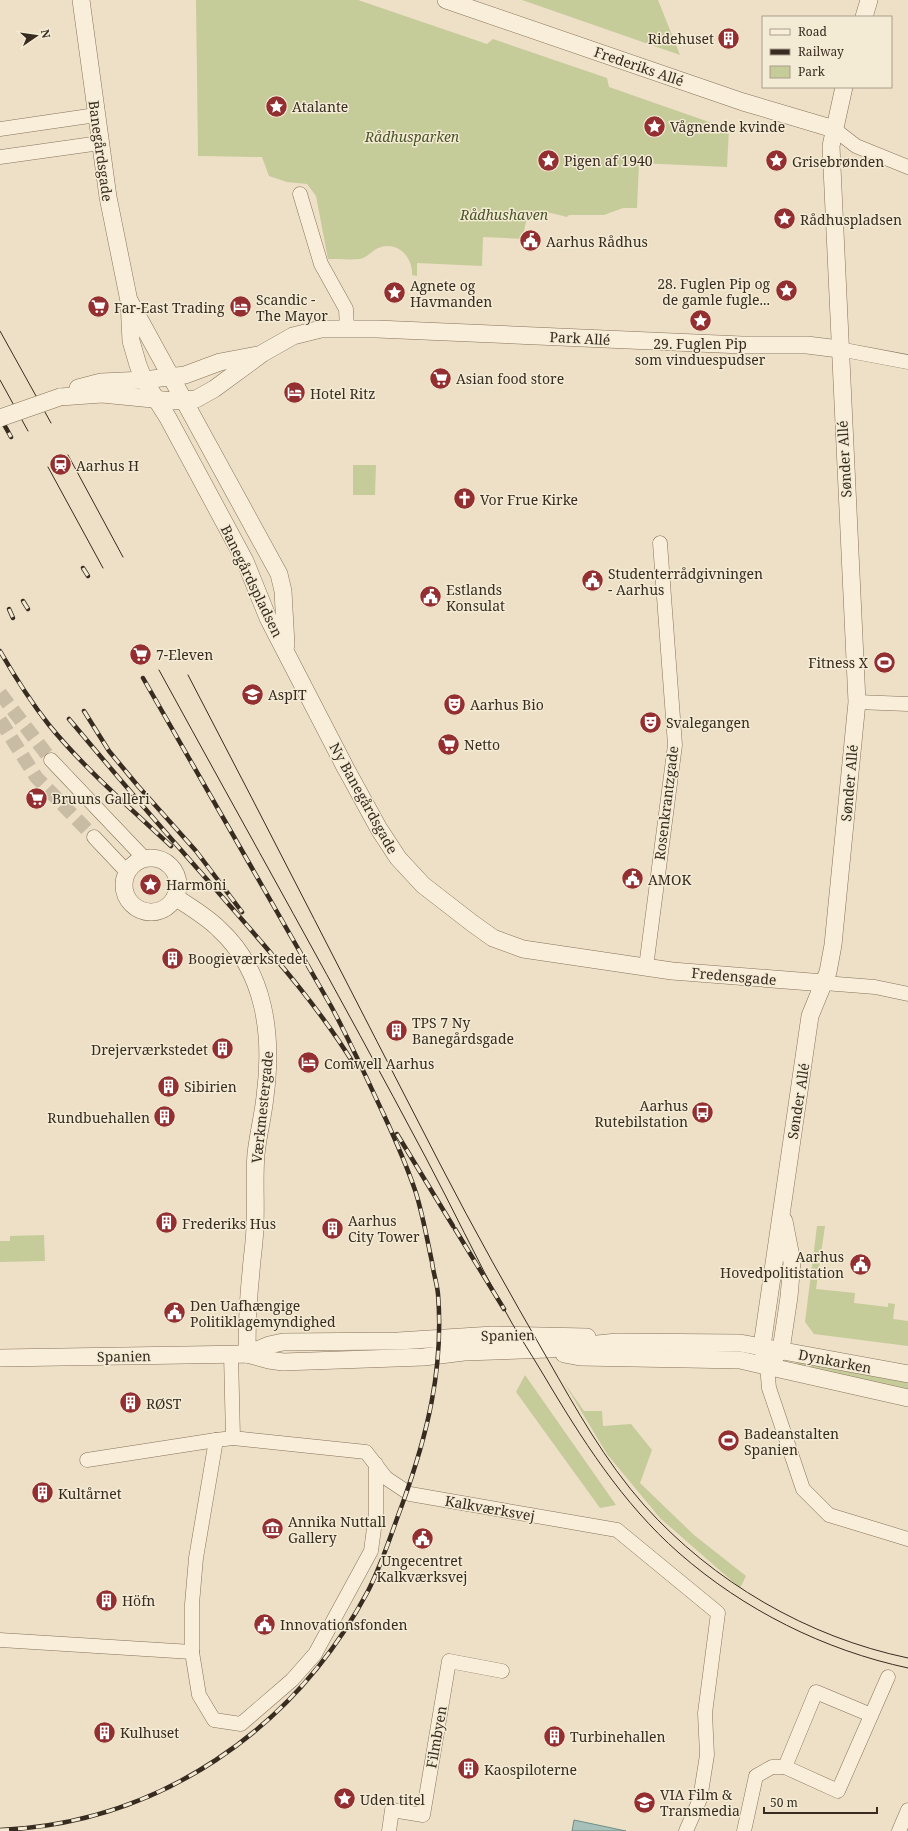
<svg xmlns="http://www.w3.org/2000/svg" width="908" height="1831" viewBox="0 0 908 1831" font-family="'Noto Serif',serif">
	<style>
		.green { fill: #c6cb9a }
		.water { fill: #a7c0b9; stroke: #6e8f86 }
		.lines { fill: none; stroke-linecap: round; stroke-linejoin: round }
		.minor-tunnel { stroke: #c9bca5; stroke-width: 14; stroke-dasharray: 14 7; stroke-linecap: butt }
		.minor-casing { stroke: #87725c; stroke-width: 15 }
		.tertiary-casing { stroke: #87725c; stroke-width: 18 }
		.minor { stroke: #f8eed9; stroke-width: 14 }
		.tertiary { stroke: #f8eed9; stroke-width: 17 }
		.tram { stroke: #382b20; stroke-width: 1 }
		.rail-casing { stroke: #382b20; stroke-width: 4.5 }
		.rail { stroke: #f4ebd5; stroke-width: 3; stroke-dasharray: 9; stroke-linecap: butt }
		.tertiary-bridge-casing { stroke: #87725c; stroke-width: 18; stroke-linecap: butt }
		.tertiary-bridge { stroke: #f8eed9; stroke-width: 17 }
		.labels { text-anchor: middle; dominant-baseline: central; stroke-width: 3; stroke-linejoin: round; paint-order: stroke }
		.poi-label { font-size: 14px; fill: #382b20; stroke: #f4ebd5; text-anchor: start }
		.street-label { font-size: 14px; fill: #382b20; stroke: #f4ebd5 }
		.park-label { font-size: 14px; font-style: italic; fill: #495427; stroke: #f4ebd5 }
	</style>
	<rect width="100%" height="100%" fill="#ede0c6"/>
	<g class="green">
		<path d="M196,0H358L487,44L493,39L607,78L609,87L729,129L727,167L639,163L637,208H623L604,215H569L567,217C541,210 524,204 524,239L483,237L482,266L417,263V276L412,275C413,258 399,242 381,247C373,249 367,258 360,259C350,260 338,259 328,259L316,196L307,184L287,182L269,176L262,157L198,156Z"/>
		<polygon points="522,0 658,0 680,55"/>
		<polygon points="353,465 376,465 375,495 353,495"/>
		<polygon points="817,1226 825,1226 816,1289 855,1293 854,1303 888,1307 888,1303 895,1304 893,1319 908,1321 908,1346 814,1334 805,1322"/>
		<polygon points="44,1235 45,1261 0,1262 0,1241 10,1241 10,1236"/>
		<polygon points="797,1361 908,1381 908,1390 797,1365"/>
		<polygon points="525,1375 616,1505 600,1508 516,1392"/>
		<polygon points="563,1381 584,1411 602,1411 603,1426 631,1424 652,1450 640,1483 694,1535 746,1576 740,1588 660,1518 607,1454"/>
	</g>
	<g class="water">
		<polygon points="387,287 403,288 402,299 387,298"/>
		<polygon points="574,1820 626,1831 572,1831"/>
	</g>
	<g class="lines">
		<g class="minor-tunnel">
			<polyline points="0,693 51,760"/>
			<polyline points="0,720 36,777 94,837"/>
		</g>
		<defs>
			<g id="minor">
				<polyline points="0,129 96,115"/>
				<polyline points="834,129 856,146 908,167"/>
				<polyline points="0,157 100,143"/>
				<polyline points="300,194 321,264 346,309 347,329"/>
				<polyline points="839,349 908,362"/>
				<polyline points="857,702 908,704"/>
				<polyline points="51,760 145,859"/>
				<polyline points="94,837 127,872"/>
				<polyline points="646,967 675,745 660,543"/>
				<polyline points="824,983 875,987 908,994"/>
				<polyline points="231,1354 233,1438"/>
				<polyline points="767,1366 769,1388 803,1489 829,1515 908,1539"/>
				<polyline points="87,1460 216,1440"/>
				<polyline points="0,1640 192,1652 192,1604 196,1558 216,1440 233,1438 366,1452 386,1478 410,1494 617,1530 718,1613 705,1713 707,1755 700,1799 686,1831"/>
				<polyline points="192,1652 199,1695 214,1720 241,1724 292,1680 315,1654 371,1551 376,1513 376,1464"/>
				<polyline points="785,1767 816,1692 871,1715"/>
				<polyline points="389,1831 392,1810 423,1815 449,1661 502,1671"/>
				<polyline points="744,1831 756,1776 772,1767 785,1767 838,1791 888,1677"/>
				<polyline points="899,1831 908,1810"/>
			</g>
			<g id="tertiary">
				<polyline points="81,0 108,197 129,301 131,341 138,365 144,380 168,418 245,561 268,618 345,767 379,829 398,858 423,885 472,923 493,938 523,949 672,971 824,983"/>
				<polyline points="446,0 743,102 834,129"/>
				<polyline points="864,17 869,0"/>
				<polyline points="130,302 279,574 283,591 286,645"/>
				<polyline points="78,388 101,382 144,380 185,375 220,362 257,355"/>
				<polyline points="60,397 102,394 173,401 196,399 214,389 263,353 293,336 321,329 377,329 742,345 807,345 839,349"/>
				<circle cx="151" cy="885" r="27"/>
				<path d="M175,897C190,907 206,916 219,929C266,972 273,1037 265,1097C263,1116 258,1135 256,1154C254,1177 256,1201 255,1224C255,1240 252,1256 251,1272C248,1299 247,1326 247,1354"/>
				<polyline points="247,1354 269,1345 283,1342 398,1341 493,1335 587,1337"/>
				<polyline points="564,1354 580,1357 740,1360 908,1398"/>
				<polyline points="0,1358 247,1354 269,1360 283,1362 424,1357 464,1352 549,1349 617,1342 740,1343 908,1374"/>
				<polyline points="774,1358 781,1350 789,1297 792,1262 784,1221"/>
				<polyline points="767,1366 762,1346 810,1016 828,972 833,945 857,702 831,146 844,87"/>
			</g>
		</defs>
		<use href="#minor" class="minor-casing"/>
		<use href="#tertiary" class="tertiary-casing"/>
		<use href="#minor" class="minor"/>
		<use href="#tertiary" class="tertiary"/>
		<g class="tram">
			<polyline points="0,331 51,423"/>
			<polyline points="0,380 28,431"/>
			<polyline points="68,455 123,557"/>
			<polyline points="48,467 103,568"/>
			<path d="M159,670C248,833 339,994 426,1158C452,1207 476,1258 503,1307C515,1330 530,1352 543,1374C581,1438 622,1503 679,1553C744,1610 824,1650 908,1668"/>
			<path d="M188,675C273,838 356,1001 440,1164C474,1230 510,1294 547,1358C576,1409 605,1461 644,1505C713,1582 807,1637 908,1658"/>
		</g>
		<defs>
			<g id="rail">
				<polyline points="0,417 11,437"/>
				<polyline points="83,568 88,576"/>
				<polyline points="23,601 28,609"/>
				<polyline points="9,609 13,618"/>
				<path d="M0,651C15,677 31,702 49,725C84,768 130,808 171,846"/>
				<polyline points="84,711 109,751 138,786 196,851 242,912"/>
				<path d="M69,719C116,775 163,830 211,884C262,943 314,999 355,1066"/>
				<polyline points="397,1134 453,1226"/>
				<polyline points="455,1229 504,1309"/>
				<path d="M0,1830C159,1823 294,1730 368,1591C382,1564 391,1534 402,1505C427,1436 444,1369 438,1294C437,1283 433,1272 432,1262C427,1239 423,1216 416,1193C407,1166 395,1139 383,1113C366,1077 350,1041 331,1006L143,678"/>
			</g>
		</defs>
		<use href="#rail" class="rail-casing"/>
		<use href="#rail" class="rail"/>
		<defs>
			<polyline id="tertiary-bridge" points="0,418 60,397"/>
		</defs>
		<use href="#tertiary-bridge" class="tertiary-bridge-casing"/>
		<use href="#tertiary-bridge" class="tertiary-bridge"/>
	</g>
	<defs>
		<symbol id="building-disc" viewBox="-11 -11 22 22"><circle r="9.5" fill="#942f31" stroke="#f4ebd5"/><path d="M-4-6H4V6H1V3H-1V6H-4ZM-2.5-4.3h1.7v1.8h-1.7ZM.8-4.3h1.7v1.8H.8ZM-2.5-1h1.7V.8h-1.7ZM.8-1h1.7V.8H.8Z" fill="#fff"/></symbol>
		<symbol id="sight-disc" viewBox="-11 -11 22 22"><circle r="9.5" fill="#942f31" stroke="#f4ebd5"/><path d="M0-6L1.8-2.2L6-1.7L2.9 1.2L3.7 5.4L0 3.3L-3.7 5.4L-2.9 1.2L-6-1.7L-1.8-2.2Z" fill="#fff"/></symbol>
		<symbol id="civic-disc" viewBox="-11 -11 22 22"><circle r="9.5" fill="#942f31" stroke="#f4ebd5"/><path d="M-.6-6.5H3V-4.5H.6V-3L4-1V1h2V6H-6V1h2V-1L-.6-3ZM-1.2 2.5V6h2.4V2.5Z" fill="#fff"/></symbol>
		<symbol id="supermarket-disc" viewBox="-11 -11 22 22"><circle r="9.5" fill="#942f31" stroke="#f4ebd5"/><path d="M-6-5.5h2.5l.6 2H6L4.5 2H-2.5L-4.4-4H-6ZM-1.5 3.2a1.3 1.3 0 1 0 .1 0ZM3 3.2a1.3 1.3 0 1 0 .1 0Z" fill="#fff"/></symbol>
		<symbol id="hotel-disc" viewBox="-11 -11 22 22"><circle r="9.5" fill="#942f31" stroke="#f4ebd5"/><path d="M-6-4.5h1.5V1H6V5H4.5V3h-9V5H-6ZM-4 0a1.8 1.8 0 1 1 3.6 0ZM.5 0V-2.5h3Q6-2.5 6 0Z" fill="#fff"/></symbol>
		<symbol id="station-disc" viewBox="-11 -11 22 22"><circle r="9.5" fill="#942f31" stroke="#f4ebd5"/><path d="M-3-6H3Q5-6 5-4V2Q5 4 3 4L4.5 6H3L1.5 4h-3L-3 6H-4.5L-3 4Q-5 4-5 2V-4Q-5-6-3-6ZM-3.5-4v3h7v-3ZM-3.5 1v1.5H-2V1ZM2 1v1.5H3.5V1Z" fill="#fff"/></symbol>
		<symbol id="church-disc" viewBox="-11 -11 22 22"><circle r="9.5" fill="#942f31" stroke="#f4ebd5"/><path d="M-1.2-6h2.4v3.5h3.3v2.4h-3.3V6h-2.4V-.1h-3.3v-2.4h3.3Z" fill="#fff"/></symbol>
		<symbol id="stadium-disc" viewBox="-11 -11 22 22"><circle r="9.5" fill="#942f31" stroke="#f4ebd5"/><path d="M0-5a6.5 5 0 1 0 0 10a6.5 5 0 1 0 0-10ZM-3.5-1.8h7v3.6h-7Z" fill="#fff"/></symbol>
		<symbol id="school-disc" viewBox="-11 -11 22 22"><circle r="9.5" fill="#942f31" stroke="#f4ebd5"/><path d="M0-5L7-2L0 1L-7-2ZM-4 1L0 2.5L4 1V4Q0 6-4 4Z" fill="#fff"/></symbol>
		<symbol id="theatre-disc" viewBox="-11 -11 22 22"><circle r="9.5" fill="#942f31" stroke="#f4ebd5"/><path d="M-5-5.5Q0-4 5-5.5V0Q5 5 0 6Q-5 5-5 0ZM-3.3-2.5H-1v1.5H-3.3ZM1-2.5H3.3v1.5H1ZM-2.8 1Q0 5.5 2.8 1Z" fill="#fff"/></symbol>
		<symbol id="bus-disc" viewBox="-11 -11 22 22"><circle r="9.5" fill="#942f31" stroke="#f4ebd5"/><path d="M-5-6H5V4H4V6H2V4H-2V6H-4V4H-5ZM-3.5-4V0h7V-4ZM-3.5 1.2v1.5H-2V1.2ZM2 1.2v1.5H3.5V1.2Z" fill="#fff"/></symbol>
		<symbol id="museum-disc" viewBox="-11 -11 22 22"><circle r="9.5" fill="#942f31" stroke="#f4ebd5"/><path d="M0-6L6-3V-2H-6V-3ZM-5-1h2V3h-2ZM-1-1h2V3h-2ZM3-1h2V3H3ZM-6 4H6V6H-6Z" fill="#fff"/></symbol>
		<symbol id="university-disc" viewBox="-11 -11 22 22"><circle r="9.5" fill="#942f31" stroke="#f4ebd5"/><path d="M0-5L7-2L0 1L-7-2ZM-4 1L0 2.5L4 1V4Q0 6-4 4Z" fill="#fff"/></symbol>
	</defs>
	<g fill-rule="evenodd">
		<use href="#building-disc" x="716" y="26" width="25" height="25"/>
		<use href="#sight-disc" x="264" y="94" width="25" height="25"/>
		<use href="#sight-disc" x="642" y="114" width="25" height="25"/>
		<use href="#sight-disc" x="536" y="148" width="25" height="25"/>
		<use href="#sight-disc" x="764" y="148" width="25" height="25"/>
		<use href="#sight-disc" x="772" y="206" width="25" height="25"/>
		<use href="#civic-disc" x="518" y="228" width="25" height="25"/>
		<use href="#sight-disc" x="774" y="278" width="25" height="25"/>
		<use href="#sight-disc" x="382" y="280" width="25" height="25"/>
		<use href="#supermarket-disc" x="86" y="294" width="25" height="25"/>
		<use href="#hotel-disc" x="228" y="294" width="25" height="25"/>
		<use href="#sight-disc" x="688" y="308" width="25" height="25"/>
		<use href="#supermarket-disc" x="428" y="366" width="25" height="25"/>
		<use href="#hotel-disc" x="282" y="380" width="25" height="25"/>
		<use href="#station-disc" x="48" y="452" width="25" height="25"/>
		<use href="#church-disc" x="452" y="486" width="25" height="25"/>
		<use href="#civic-disc" x="580" y="568" width="25" height="25"/>
		<use href="#civic-disc" x="418" y="584" width="25" height="25"/>
		<use href="#supermarket-disc" x="128" y="642" width="25" height="25"/>
		<use href="#stadium-disc" x="872" y="650" width="25" height="25"/>
		<use href="#school-disc" x="240" y="682" width="25" height="25"/>
		<use href="#theatre-disc" x="442" y="692" width="25" height="25"/>
		<use href="#theatre-disc" x="638" y="710" width="25" height="25"/>
		<use href="#supermarket-disc" x="436" y="732" width="25" height="25"/>
		<use href="#supermarket-disc" x="24" y="786" width="25" height="25"/>
		<use href="#civic-disc" x="620" y="866" width="25" height="25"/>
		<use href="#sight-disc" x="138" y="872" width="25" height="25"/>
		<use href="#building-disc" x="160" y="946" width="25" height="25"/>
		<use href="#building-disc" x="384" y="1018" width="25" height="25"/>
		<use href="#building-disc" x="210" y="1036" width="25" height="25"/>
		<use href="#hotel-disc" x="296" y="1050" width="25" height="25"/>
		<use href="#building-disc" x="156" y="1074" width="25" height="25"/>
		<use href="#bus-disc" x="690" y="1100" width="25" height="25"/>
		<use href="#building-disc" x="152" y="1104" width="25" height="25"/>
		<use href="#building-disc" x="154" y="1210" width="25" height="25"/>
		<use href="#building-disc" x="320" y="1216" width="25" height="25"/>
		<use href="#civic-disc" x="848" y="1252" width="25" height="25"/>
		<use href="#civic-disc" x="162" y="1300" width="25" height="25"/>
		<use href="#building-disc" x="118" y="1390" width="25" height="25"/>
		<use href="#stadium-disc" x="716" y="1428" width="25" height="25"/>
		<use href="#building-disc" x="30" y="1480" width="25" height="25"/>
		<use href="#museum-disc" x="260" y="1516" width="25" height="25"/>
		<use href="#civic-disc" x="410" y="1526" width="25" height="25"/>
		<use href="#building-disc" x="94" y="1588" width="25" height="25"/>
		<use href="#civic-disc" x="252" y="1612" width="25" height="25"/>
		<use href="#building-disc" x="92" y="1720" width="25" height="25"/>
		<use href="#building-disc" x="542" y="1724" width="25" height="25"/>
		<use href="#building-disc" x="456" y="1756" width="25" height="25"/>
		<use href="#sight-disc" x="332" y="1786" width="25" height="25"/>
		<use href="#university-disc" x="632" y="1790" width="25" height="25"/>
	</g>
	<g class="labels">
		<g class="poi-label">
			<text x="714" y="38" text-anchor="end">Ridehuset</text>
			<text x="292" y="106">Atalante</text>
			<text x="670" y="126">Vågnende kvinde</text>
			<text x="564" y="160">Pigen af 1940</text>
			<text x="792" y="161">Grisebrønden</text>
			<text x="800" y="219">Rådhuspladsen</text>
			<text x="546" y="241">Aarhus Rådhus</text>
			<text x="770" y="283" text-anchor="end">28. Fuglen Pip og<tspan x="770" dy="16">de gamle fugle...</tspan></text>
			<text x="410" y="285">Agnete og<tspan x="410" dy="16">Havmanden</tspan></text>
			<text x="256" y="299">Scandic -<tspan x="256" dy="16">The Mayor</tspan></text>
			<text x="114" y="307">Far-East Trading</text>
			<text x="700" y="343" text-anchor="middle">29. Fuglen Pip<tspan x="700" dy="16">som vinduespudser</tspan></text>
			<text x="456" y="378">Asian food store</text>
			<text x="310" y="393">Hotel Ritz</text>
			<text x="76" y="465">Aarhus H</text>
			<text x="480" y="499">Vor Frue Kirke</text>
			<text x="608" y="573">Studenterrådgivningen<tspan x="608" dy="16">- Aarhus</tspan></text>
			<text x="446" y="589">Estlands<tspan x="446" dy="16">Konsulat</tspan></text>
			<text x="156" y="654">7-Eleven</text>
			<text x="868" y="662" text-anchor="end">Fitness X</text>
			<text x="268" y="694">AspIT</text>
			<text x="470" y="704">Aarhus Bio</text>
			<text x="666" y="722">Svalegangen</text>
			<text x="464" y="744">Netto</text>
			<text x="52" y="798">Bruuns Galleri</text>
			<text x="648" y="879">AMOK</text>
			<text x="166" y="884">Harmoni</text>
			<text x="188" y="958">Boogieværkstedet</text>
			<text x="412" y="1022">TPS 7 Ny<tspan x="412" dy="16">Banegårdsgade</tspan></text>
			<text x="208" y="1049" text-anchor="end">Drejerværkstedet</text>
			<text x="324" y="1063">Comwell Aarhus</text>
			<text x="184" y="1086">Sibirien</text>
			<text x="688" y="1105" text-anchor="end">Aarhus<tspan x="688" dy="16">Rutebilstation</tspan></text>
			<text x="150" y="1117" text-anchor="end">Rundbuehallen</text>
			<text x="348" y="1220">Aarhus<tspan x="348" dy="16">City Tower</tspan></text>
			<text x="182" y="1223">Frederiks Hus</text>
			<text x="844" y="1256" text-anchor="end">Aarhus<tspan x="844" dy="16">Hovedpolitistation</tspan></text>
			<text x="190" y="1305">Den Uafhængige<tspan x="190" dy="16">Politiklagemyndighed</tspan></text>
			<text x="146" y="1403">RØST</text>
			<text x="744" y="1433">Badeanstalten<tspan x="744" dy="16">Spanien</tspan></text>
			<text x="58" y="1493">Kultårnet</text>
			<text x="288" y="1521">Annika Nuttall<tspan x="288" dy="16">Gallery</tspan></text>
			<text x="422" y="1560" text-anchor="middle">Ungecentret<tspan x="422" dy="16">Kalkværksvej</tspan></text>
			<text x="122" y="1600">Höfn</text>
			<text x="280" y="1624">Innovationsfonden</text>
			<text x="120" y="1732">Kulhuset</text>
			<text x="570" y="1736">Turbinehallen</text>
			<text x="484" y="1769">Kaospiloterne</text>
			<text x="660" y="1794">VIA Film &amp;<tspan x="660" dy="16">Transmedia</tspan></text>
			<text x="360" y="1799">Uden titel</text>
		</g>
		<g class="street-label">
			<text transform="translate(639 66) rotate(19)">Frederiks Allé</text>
			<text transform="translate(101 151) rotate(82)">Banegårdsgade</text>
			<text transform="translate(580 338) rotate(3)">Park Allé</text>
			<text transform="translate(844 459) rotate(-93)">Sønder Allé</text>
			<text transform="translate(252 581) rotate(64)">Banegårdspladsen</text>
			<text transform="translate(849 783) rotate(-85)">Sønder Allé</text>
			<text transform="translate(364 798) rotate(61)">Ny Banegårdsgade</text>
			<text transform="translate(666 803) rotate(-83)">Rosenkrantzgade</text>
			<text transform="translate(734 976) rotate(5)">Fredensgade</text>
			<text transform="translate(798 1101) rotate(-81)">Sønder Allé</text>
			<text transform="translate(262 1107) rotate(-84)">Værkmestergade</text>
			<text transform="translate(508 1335) rotate(-1)">Spanien</text>
			<text transform="translate(124 1356) rotate(-1)">Spanien</text>
			<text transform="translate(835 1361) rotate(11)">Dynkarken</text>
			<text transform="translate(490 1508) rotate(10)">Kalkværksvej</text>
			<text transform="translate(436 1737) rotate(-80)">Filmbyen</text>
		</g>
		<g class="park-label">
			<text x="412" y="136">Rådhusparken</text>
			<text x="504" y="214">Rådhushaven</text>
		</g>
	</g>
	<rect x="762" y="16" width="130" height="72" fill="#f4ebd5" stroke="#a99e8d"/>
	<rect x="770" y="29" width="20" height="6" fill="#f8eed9" stroke="#a99e8d"/>
	<text x="798" y="36" font-size="12" fill="#382b20">Road</text>
	<rect x="770" y="49" width="20" height="6" fill="#382b20" stroke="#a99e8d"/>
	<text x="798" y="56" font-size="12" fill="#382b20">Railway</text>
	<rect x="770" y="66" width="20" height="12" fill="#c6cb9a" stroke="#a99e8d"/>
	<text x="798" y="76" font-size="12" fill="#382b20">Park</text>
	<g transform="translate(36 36) rotate(77)" stroke="#f4ebd5" stroke-width="3" paint-order="stroke">
	<path d="M0-3L7 15L0 10L-7 15Z" fill="#382b20"/>
	<text y="-6" font-size="11" font-weight="bold" text-anchor="middle" fill="#382b20">N</text>
	</g>
	<path d="M764 1807v6h113v-6" fill="none" stroke="#382b20" stroke-width="2"/>
	<text x="770" y="1807" font-size="12" fill="#382b20" stroke="#f4ebd5" stroke-width="3" paint-order="stroke">50 m</text>
</svg>
